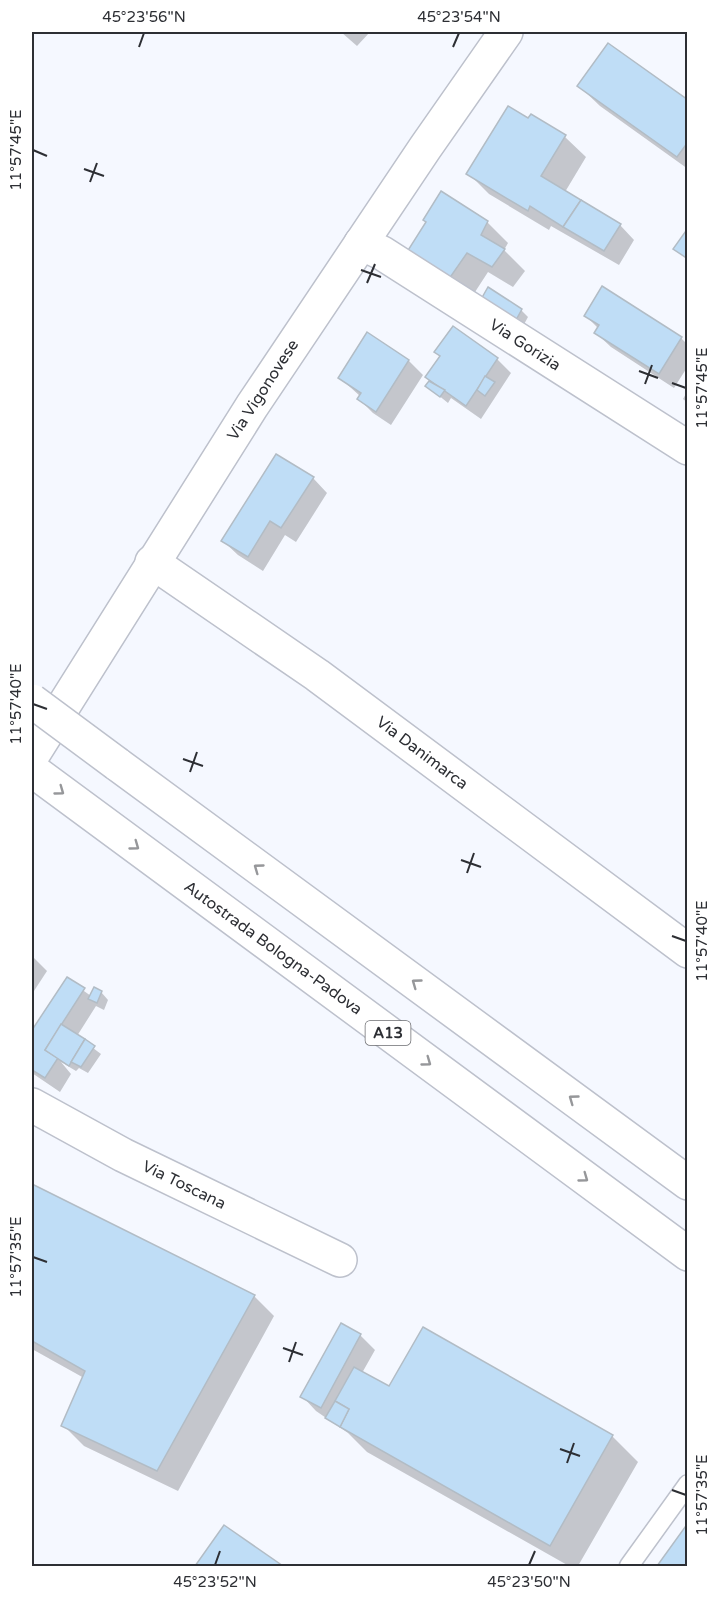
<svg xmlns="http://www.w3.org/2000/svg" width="719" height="1598" viewBox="0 0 719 1598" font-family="'Varela Round',sans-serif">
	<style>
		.shadow { fill: #0003 }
		.building { fill: #bfddf6; stroke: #b2bcc5; stroke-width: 1.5 }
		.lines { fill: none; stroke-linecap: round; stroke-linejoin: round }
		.lane-casing { stroke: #bdc1cc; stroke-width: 21 }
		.street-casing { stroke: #bdc1cc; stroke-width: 36 }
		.secondary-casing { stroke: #bdc1cc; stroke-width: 36 }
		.highway-casing { stroke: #bdc1cc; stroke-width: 36 }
		.lane { stroke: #fff; stroke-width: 18 }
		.street { stroke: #fff; stroke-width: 33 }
		.secondary { stroke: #fff; stroke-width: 33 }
		.highway { stroke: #fff; stroke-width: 33 }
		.highway-bridge-casing { stroke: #bdc1cc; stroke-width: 36; stroke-linecap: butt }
		.highway-bridge { stroke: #fff; stroke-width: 33 }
		.oneway { stroke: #96979a }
		.ticks { fill: none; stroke: #2d2f34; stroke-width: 2 }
		.labels { text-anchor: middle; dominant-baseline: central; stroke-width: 4.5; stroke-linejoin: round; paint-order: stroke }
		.shield { fill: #fff; stroke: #6c6d71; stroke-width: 1.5 }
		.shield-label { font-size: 15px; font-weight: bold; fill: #2d2f34 }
		.street-label { font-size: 16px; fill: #2d2f34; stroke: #fff }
		.neatline { fill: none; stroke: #2d2f34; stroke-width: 2 }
		.ticks-label { font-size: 15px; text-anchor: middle; fill: #2d2f34 }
	</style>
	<rect width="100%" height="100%" fill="#f5f8ff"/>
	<g class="shadow">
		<polygon points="341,32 370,32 357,46"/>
		<polygon points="579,86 688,102 688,169 600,106"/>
		<polygon points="532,116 565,137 586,157 565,192 620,225 634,240 619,265 551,226 549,230 489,194 468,173 529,120"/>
		<polygon points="487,222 508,243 504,250 525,271 513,287 488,272 464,309 428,223"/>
		<polygon points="489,289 521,310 528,317 517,337"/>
		<polygon points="586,316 681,338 688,345 688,366 674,388 611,347 596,333 599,329"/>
		<polygon points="368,334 409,361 423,375 391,425 373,413 359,399 360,396 340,378"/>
		<polygon points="497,359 511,373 481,419 451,398 448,403 427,386 430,381 426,377"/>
		<polygon points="688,390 688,403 683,399"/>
		<polygon points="313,478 327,493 296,542 285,535 263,571 238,555 223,541"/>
		<polygon points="32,956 47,971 32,994"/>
		<polygon points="67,979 91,996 101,992 108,1000 104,1010 96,1006 77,1036 101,1054 88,1073 79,1068 76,1071 61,1062 71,1074 60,1092 32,1073 32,1033"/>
		<polygon points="32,1186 254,1296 274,1316 178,1491 84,1446 63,1425 84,1378 32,1349"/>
		<polygon points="341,1325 360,1335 375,1350 362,1373 389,1388 612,1436 638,1462 578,1566 569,1566 367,1452 348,1433 316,1411 302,1396"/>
		<polygon points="224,1528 280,1566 197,1566"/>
	</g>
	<g class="building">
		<polygon points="608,43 688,100 688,142 677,157 577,86"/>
		<polygon points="508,106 528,118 531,114 566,135 541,176 581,200 563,227 530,206 528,211 466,174"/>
		<polygon points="441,191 488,221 481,235 505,249 492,267 467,253 442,289 400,263 426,222 423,220"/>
		<polygon points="581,200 621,224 604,251 563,227"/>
		<polygon points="688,228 688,259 673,249"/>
		<polygon points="602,286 682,337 659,374 594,333 599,325 584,316"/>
		<polygon points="488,287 522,309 510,331 475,310"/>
		<polygon points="453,326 498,358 466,406 425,377 440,356 434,352"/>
		<polygon points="367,332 409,360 376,412 357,399 361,393 338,378"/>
		<polygon points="485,376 495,382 485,396 477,390"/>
		<polygon points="429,381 445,390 440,397 425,386"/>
		<polygon points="276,454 314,477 281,528 270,521 248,557 221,541"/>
		<polygon points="67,977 85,988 45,1050 58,1058 45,1078 32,1070 32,1030"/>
		<polygon points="94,987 102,991 97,1003 88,999"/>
		<polygon points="61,1024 85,1039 69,1066 45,1050"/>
		<polygon points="85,1039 95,1046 81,1067 71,1062"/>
		<polygon points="32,1184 255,1295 157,1471 61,1426 85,1371 32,1341"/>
		<polygon points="341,1323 361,1334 321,1408 300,1397"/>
		<polygon points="423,1327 613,1435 550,1546 340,1427 349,1409 335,1401 354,1367 389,1386"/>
		<polygon points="335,1401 349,1409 340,1427 325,1418"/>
		<polygon points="688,1523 688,1566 657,1566"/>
		<polygon points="224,1525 283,1566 195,1566"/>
	</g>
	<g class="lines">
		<defs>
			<polyline id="lane" points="629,1566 688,1484"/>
			<g id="street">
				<polyline points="361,243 382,253 688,448"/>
				<polyline points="152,562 317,675 688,951"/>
				<polyline points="32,1105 123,1155 340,1260"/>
			</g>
			<polyline id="secondary" points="32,756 252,406 425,148 506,32"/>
			<g id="highway">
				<polyline points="117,764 688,1183"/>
				<polyline points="32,770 688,1254"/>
			</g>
		</defs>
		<use href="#lane" class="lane-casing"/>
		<use href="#street" class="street-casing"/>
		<use href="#secondary" class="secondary-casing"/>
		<use href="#highway" class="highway-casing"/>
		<use href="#lane" class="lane"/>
		<use href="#street" class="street"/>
		<use href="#secondary" class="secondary"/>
		<use href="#highway" class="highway"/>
		<defs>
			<polyline id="highway-bridge" points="32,701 117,764"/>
		</defs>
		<use href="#highway-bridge" class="highway-bridge-casing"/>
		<use href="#highway-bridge" class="highway-bridge"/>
	</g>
	<defs><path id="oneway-chevron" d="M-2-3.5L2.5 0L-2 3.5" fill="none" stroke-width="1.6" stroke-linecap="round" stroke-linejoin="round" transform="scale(1.5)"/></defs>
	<g class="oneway">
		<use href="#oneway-chevron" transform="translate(60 791) rotate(36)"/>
		<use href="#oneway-chevron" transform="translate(135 846) rotate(36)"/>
		<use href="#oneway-chevron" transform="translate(258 868) rotate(-144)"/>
		<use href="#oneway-chevron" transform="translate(416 983) rotate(-144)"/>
		<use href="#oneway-chevron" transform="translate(427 1062) rotate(36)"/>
		<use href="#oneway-chevron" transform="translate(573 1099) rotate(-144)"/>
		<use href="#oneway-chevron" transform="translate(584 1178) rotate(36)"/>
	</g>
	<path class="ticks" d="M139,47L144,33M453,47L459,33M33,150L47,156M84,169L104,176M90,182L97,163M361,270L381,277M367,283L375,264M639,371L658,378M672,383L686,388M645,384L652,365M33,704L47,709M183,759L203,766M190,772L197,752M461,860L481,867M467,873L474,853M672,936L686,941M33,1257L47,1262M283,1348L303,1355M289,1362L296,1342M560,1449L580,1456M567,1463L574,1443M672,1490L686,1495M215,1565L220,1551M529,1565L535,1551"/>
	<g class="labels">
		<rect class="shield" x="365.5" y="1021" width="45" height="24" rx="4.5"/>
		<g class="shield-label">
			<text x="388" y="1033">A13</text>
		</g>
		<g class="street-label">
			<text transform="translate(525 345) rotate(33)">Via Gorizia</text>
			<text transform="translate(263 390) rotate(-57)">Via Vigonovese</text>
			<text transform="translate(422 753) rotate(37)">Via Danimarca</text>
			<text transform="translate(273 948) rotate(36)">Autostrada Bologna-Padova</text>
			<text transform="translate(184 1185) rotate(26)">Via Toscana</text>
		</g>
	</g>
	<rect width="719" height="1598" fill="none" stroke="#ffffff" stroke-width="66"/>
	<rect x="33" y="33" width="653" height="1532" class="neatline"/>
	<g class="ticks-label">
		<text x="144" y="22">45°23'56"N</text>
		<text x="459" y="22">45°23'54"N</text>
		<text transform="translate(16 150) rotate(-90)" y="5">11°57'45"E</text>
		<text transform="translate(702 388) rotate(-90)" y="5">11°57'45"E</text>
		<text transform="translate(16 704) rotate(-90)" y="5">11°57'40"E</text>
		<text transform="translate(702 941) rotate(-90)" y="5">11°57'40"E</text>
		<text transform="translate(16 1257) rotate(-90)" y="5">11°57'35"E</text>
		<text transform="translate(702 1495) rotate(-90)" y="5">11°57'35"E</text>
		<text x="215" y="1587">45°23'52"N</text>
		<text x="529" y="1587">45°23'50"N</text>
	</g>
</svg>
